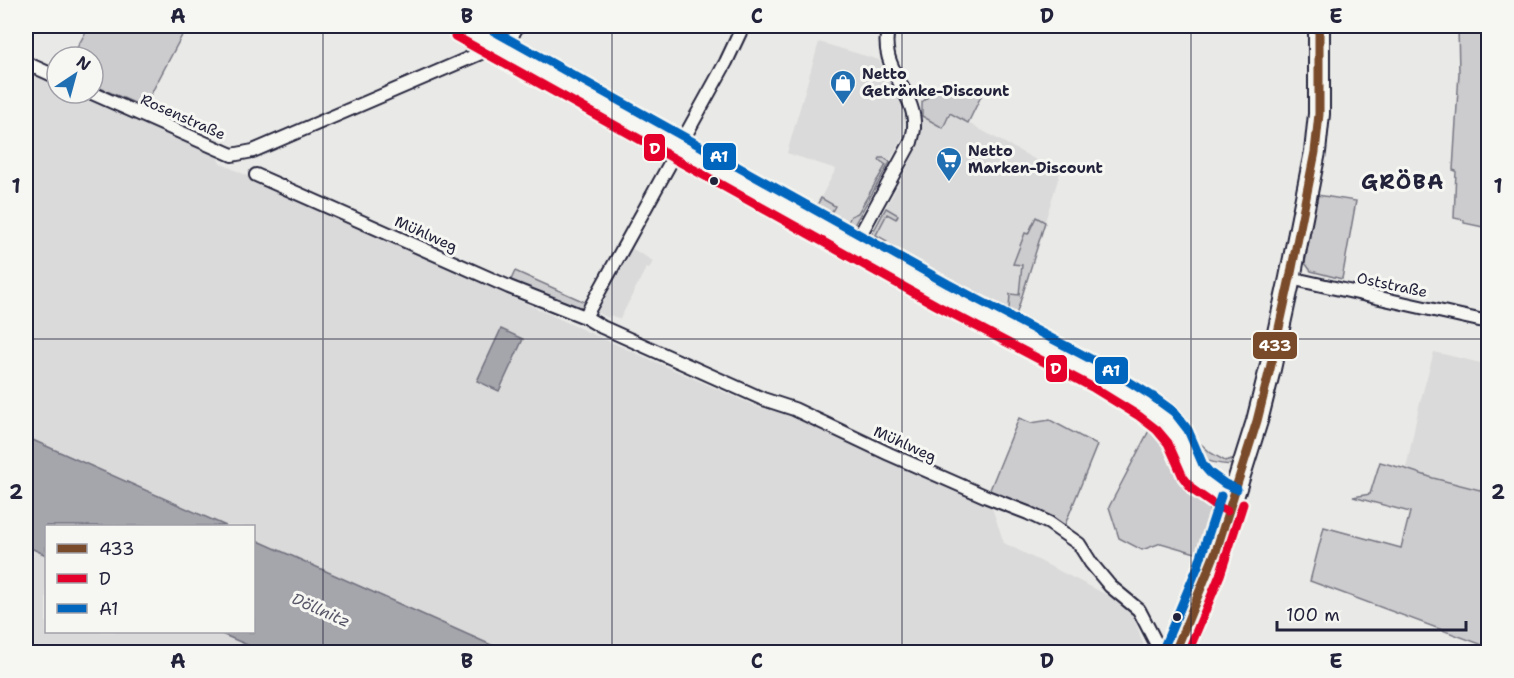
<svg xmlns="http://www.w3.org/2000/svg" width="1514" height="678" viewBox="0 0 1514 678" font-family="'Shantell Sans',sans-serif">
	<style>
		.built { fill: #dadada }
		.green { fill: #ccccce; stroke: #777784; stroke-width: 1.5 }
		.water { fill: #a5a5ac; stroke: #71717f; stroke-width: 1.5 }
		.lines { fill: none; stroke-linecap: round; stroke-linejoin: round }
		.minor-casing { stroke: #22223b; stroke-width: 16 }
		.primary-casing { stroke: #22223b; stroke-width: 24 }
		.minor { stroke: #f6f6f2; stroke-width: 12 }
		.primary { stroke: #f6f6f2; stroke-width: 20 }
		.bus-1-casing { stroke: #f6f6f2; stroke-width: 14 }
		.bus-2-casing { stroke: #f6f6f2; stroke-width: 14 }
		.bus-3-casing { stroke: #f6f6f2; stroke-width: 14 }
		.bus-1 { stroke: #7a4b2a; stroke-width: 9 }
		.bus-2 { stroke: #e4002b; stroke-width: 9 }
		.bus-3 { stroke: #0065bd; stroke-width: 9 }
		.grid { fill: none; stroke: #22223b; stroke-width: 1.5; stroke-opacity: 0.55 }
		.bus-dot { fill: #22223b; stroke: #f6f6f2; stroke-width: 2 }
		.labels { text-anchor: middle; dominant-baseline: central; stroke-width: 6; stroke-linejoin: round; paint-order: stroke }
		.poi-label { font-size: 15px; font-weight: bold; fill: #22223b; stroke: #f6f6f2; text-anchor: start }
		.street-label { font-size: 15px; fill: #22223b; stroke: #f6f6f2 }
		.water-label { font-size: 16px; font-style: italic; fill: #565668; stroke: #f6f6f2 }
		.district-label { font-size: 21px; font-weight: bold; letter-spacing: 1.5px; fill: #22223b; stroke: #f6f6f2 }
		.line-badge { stroke: #f6f6f2; stroke-width: 2 }
		.badge-label { font-size: 16px; text-anchor: middle; font-weight: bold; fill: #fff }
		.neatline { fill: none; stroke: #22223b; stroke-width: 2 }
		.grid-label { font-size: 20px; text-anchor: middle; font-weight: bold; fill: #22223b }
	</style>
	<rect width="100%" height="100%" fill="#e9e9e7"/>
	<filter id="ink" filterUnits="userSpaceOnUse"><feTurbulence type="fractalNoise" baseFrequency=".0167" numOctaves="2"/><feDisplacementMap in="SourceGraphic" scale="12" xChannelSelector="R" yChannelSelector="G"/><feConvolveMatrix kernelMatrix="1 2 1 2 8 2 1 2 1" color-interpolation-filters="sRGB"/></filter>
	<g filter="url(#ink)">
		<g class="built">
			<polygon points="819,42 879,60 904,110 905,118 903,137 856,222 850,227 845,227 814,210 836,169 787,153"/>
			<polygon points="26,70 57,84 57,93 78,93 216,154 220,163 237,171 588,332 760,408 790,413 991,505 1004,543 1119,601 1132,612 1146,652 507,652 254,539 254,526 226,526 26,437"/>
			<polygon points="950,113 1060,173 1013,325 880,252 879,247 874,244 872,234 910,162 922,134 922,116 943,128"/>
			<polygon points="631,248 653,261 649,269 646,268 620,319 610,315 609,318 596,312"/>
			<polygon points="1434,352 1485,364 1480,386 1485,394 1488,394 1488,492 1433,478 1406,469 1419,406"/>
			<polygon points="26,546 46,555 46,632 217,632 264,652 26,652"/>
		</g>
		<g class="green">
			<polygon points="89,26 187,26 144,107 93,85 93,57 72,57"/>
			<polygon points="1458,26 1488,30 1488,228 1464,223 1464,220 1454,218 1456,171 1453,170 1459,73"/>
			<polygon points="954,84 983,92 968,123 950,113 943,128 922,116 922,102 936,90"/>
			<polygon points="880,158 884,158 890,162 854,225 845,227 814,210 821,198 835,206 830,215 847,224 851,216 858,213 886,165 879,160"/>
			<polygon points="1317,195 1356,201 1342,279 1311,271 1305,263"/>
			<polygon points="886,208 898,215 896,219 887,214 876,235 887,241 882,250 906,264 910,258 914,260 910,266 936,281 934,282 880,252 879,247 874,244 872,234"/>
			<polygon points="1036,217 1045,222 1013,325 958,295 956,289 959,284 962,285 958,293 979,305 983,298 987,300 984,307 1004,318 1009,309 1010,294 1019,295 1022,265 1013,264 1025,233 1028,234"/>
			<polygon points="515,271 587,303 583,307 579,307 510,282"/>
			<polygon points="1019,418 1031,423 1050,420 1097,445 1064,527 989,492"/>
			<path d="M1153,423C1169,436 1170,460 1182,476C1188,485 1207,498 1209,508C1211,519 1202,542 1199,554L1161,543L1142,550L1119,538L1109,507Z"/>
			<path d="M1179,424L1211,453L1225,461L1235,458L1233,464C1224,466 1202,461 1196,454C1192,451 1182,429 1179,424Z"/>
			<polygon points="1380,462 1406,469 1433,478 1488,492 1488,647 1310,581 1324,527 1401,548 1410,512 1353,497 1370,494"/>
		</g>
		<g class="water">
			<polygon points="501,329 523,339 499,391 477,381"/>
			<polygon points="26,437 226,526 46,526 46,555 44,554 26,546"/>
			<polygon points="254,539 507,652 264,652 217,632 254,632"/>
		</g>
		<g class="lines">
			<defs>
				<g id="minor">
					<polyline points="461,26 942,295 1098,377 1146,406 1166,421 1178,437 1193,471 1202,482 1219,494 1232,500"/>
					<polyline points="505,50 517,26"/>
					<polyline points="26,63 57,77"/>
					<polyline points="92,93 232,155 253,151 488,50 494,44"/>
					<polyline points="256,175 509,287 585,317 602,327 763,399 794,409 889,454 987,497 1028,513 1049,523 1079,544 1091,563 1110,586 1139,610 1155,641 1161,648 1169,652"/>
					<path d="M854,246L911,142C912,137 914,132 914,128C917,92 876,67 889,26"/>
					<polyline points="1290,278 1488,322"/>
					<polyline points="585,317 726,62 743,26"/>
				</g>
				<polyline id="primary" points="1175,652 1216,551 1257,421 1270,369 1290,278 1315,152 1319,114 1319,26"/>
			</defs>
			<use href="#minor" class="minor-casing"/>
			<use href="#primary" class="primary-casing"/>
			<use href="#minor" class="minor"/>
			<use href="#primary" class="primary"/>
			<defs>
				<polyline id="bus-1" points="1175,652 1216,551 1257,421 1270,369 1290,278 1315,152 1319,114 1319,26"/>
				<g id="bus-2">
					<polyline points="455,36 936,305 1092,387 1139,416 1157,430 1168,443 1183,477 1193,490 1213,504 1227,511"/>
					<polyline points="1188,652 1220,575 1243,504"/>
				</g>
				<g id="bus-3">
					<polyline points="485,26 948,284 1104,366 1152,396 1174,412 1188,430 1203,465 1210,473 1225,484 1237,489"/>
					<polyline points="1164,647 1198,566 1221,496"/>
				</g>
			</defs>
			<use href="#bus-1" class="bus-1-casing"/>
			<use href="#bus-2" class="bus-2-casing"/>
			<use href="#bus-3" class="bus-3-casing"/>
			<use href="#bus-1" class="bus-1"/>
			<use href="#bus-2" class="bus-2"/>
			<use href="#bus-3" class="bus-3"/>
		</g>
	</g>
	<path class="grid" d="M323,26V652M612,26V652M902,26V652M1191,26V652M26,339H1488"/>
	<defs>
		<symbol id="shop-pin" viewBox="-11 -11 22 30"><path d="M0 17L-7.5 6A9.5 9.5 0 1 1 7.5 6Z" fill="#1f6fb2" stroke="#f6f6f2"/><path d="M-5-2.5h2.3a2.7 3.5 0 0 1 5.4 0H5L5.5 6h-11ZM-1.5-2.5h3a1.5 2.3 0 0 0-3 0Z" fill="#fff"/></symbol>
		<symbol id="supermarket-pin" viewBox="-11 -11 22 30"><path d="M0 17L-7.5 6A9.5 9.5 0 1 1 7.5 6Z" fill="#1f6fb2" stroke="#f6f6f2"/><path d="M-6-5.5h2.5l.6 2H6L4.5 2H-2.5L-4.4-4H-6ZM-1.5 3.2a1.3 1.3 0 1 0 .1 0ZM3 3.2a1.3 1.3 0 1 0 .1 0Z" fill="#fff"/></symbol>
	</defs>
	<g fill-rule="evenodd">
		<use href="#shop-pin" x="828" y="68" width="30" height="40"/>
		<use href="#supermarket-pin" x="934" y="145" width="30" height="40"/>
	</g>
	<g class="bus-dot">
		<circle cx="714" cy="181" r="5"/>
		<circle cx="1177" cy="617" r="5"/>
	</g>
	<g class="labels">
		<g class="poi-label">
			<text x="862" y="74">Netto<tspan x="862" dy="17">Getränke-Discount</tspan></text>
			<text x="968" y="151">Netto<tspan x="968" dy="17">Marken-Discount</tspan></text>
		</g>
		<g class="street-label">
			<text transform="translate(183 117) rotate(24)">Rosenstraße</text>
			<text transform="translate(426 234) rotate(24)">Mühlweg</text>
			<text transform="translate(1392 285) rotate(12)">Oststraße</text>
			<text transform="translate(905 444) rotate(24)">Mühlweg</text>
		</g>
		<g class="water-label">
			<text transform="translate(321 610) rotate(24)">Döllnitz</text>
		</g>
		<g class="district-label">
			<text x="1403" y="182">GRÖBA</text>
		</g>
	</g>
	<g class="line-badge">
		<rect x="643" y="133" width="23" height="29" rx="6" fill="#e4002b"/>
		<rect x="702" y="142" width="35" height="29" rx="6" fill="#0065bd"/>
		<rect x="1252" y="331" width="46" height="29" rx="6" fill="#7a4b2a"/>
		<rect x="1045" y="354" width="23" height="29" rx="6" fill="#e4002b"/>
		<rect x="1094" y="356" width="35" height="29" rx="6" fill="#0065bd"/>
	</g>
	<g class="badge-label">
		<text x="655" y="154">D</text>
		<text x="719" y="162">A1</text>
		<text x="1275" y="351">433</text>
		<text x="1056" y="374">D</text>
		<text x="1111" y="376">A1</text>
	</g>
	<rect width="1514" height="678" fill="none" stroke="#f6f6f2" stroke-width="66"/>
	<rect x="45" y="525" width="210" height="108" fill="#f6f6f2" stroke="#a1a1a9" stroke-width="1.5"/>
	<rect x="57" y="544" width="30" height="9" fill="#7a4b2a" stroke="#a1a1a9" stroke-width="1.5"/>
	<text x="99" y="555" font-size="18" fill="#22223b">433</text>
	<rect x="57" y="574" width="30" height="9" fill="#e4002b" stroke="#a1a1a9" stroke-width="1.5"/>
	<text x="99" y="585" font-size="18" fill="#22223b">D</text>
	<rect x="57" y="604" width="30" height="9" fill="#0065bd" stroke="#a1a1a9" stroke-width="1.5"/>
	<text x="99" y="615" font-size="18" fill="#22223b">A1</text>
	<g transform="translate(75 75) rotate(36)"><circle r="28" fill="#f6f6f2" stroke="#a1a1a9" stroke-width="1.5"/>
	<path d="M0-4.5L10 22L0 15L-10 22Z" fill="#1f6fb2"/>
	<text y="-9" font-size="16" font-weight="bold" text-anchor="middle" fill="#22223b">N</text>
	</g>
	<path d="M1277 621v9h189v-9" fill="none" stroke="#22223b" stroke-width="3"/>
	<text x="1286" y="621" font-size="18" fill="#22223b" stroke="#f6f6f2" stroke-width="4.5" paint-order="stroke">100 m</text>
	<rect x="33" y="33" width="1448" height="612" class="neatline"/>
	<g class="grid-label">
		<text x="178" y="23">A</text>
		<text x="467" y="23">B</text>
		<text x="757" y="23">C</text>
		<text x="1047" y="23">D</text>
		<text x="1336" y="23">E</text>
		<text x="16" y="193">1</text>
		<text x="1498" y="193">1</text>
		<text x="16" y="499">2</text>
		<text x="1498" y="499">2</text>
		<text x="178" y="668">A</text>
		<text x="467" y="668">B</text>
		<text x="757" y="668">C</text>
		<text x="1047" y="668">D</text>
		<text x="1336" y="668">E</text>
	</g>
</svg>
